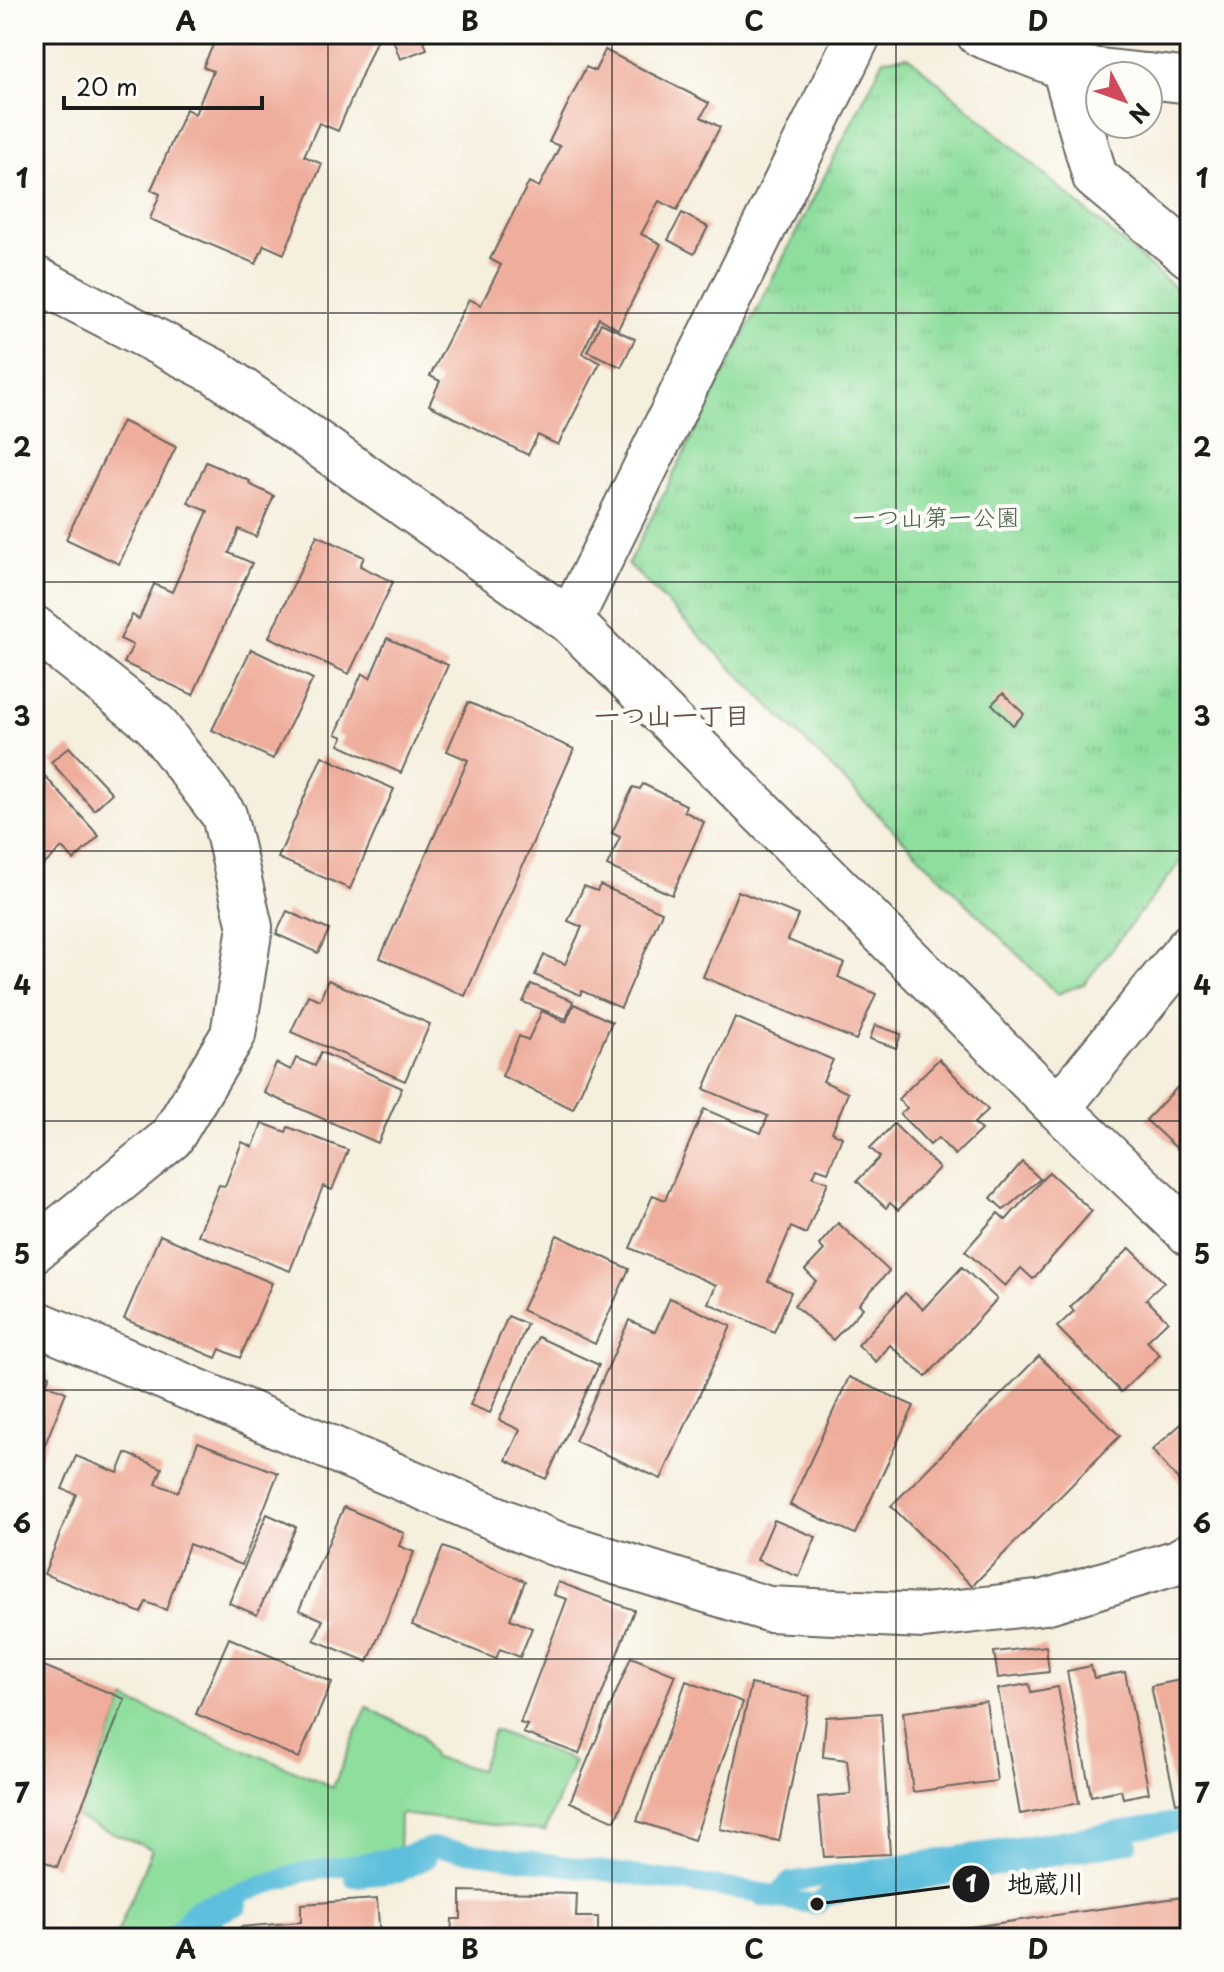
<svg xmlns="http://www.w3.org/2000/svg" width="1224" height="1972" viewBox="0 0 1224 1972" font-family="'Playpen Sans','Klee One',sans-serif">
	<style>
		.grass { fill: #8ede9d; stroke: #557d5c; stroke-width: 2 }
		.park { fill: url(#park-tufts); stroke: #557d5c; stroke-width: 2 }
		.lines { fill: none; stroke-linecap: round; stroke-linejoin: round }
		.stream { stroke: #5dbfdb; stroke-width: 20 }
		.building { fill: #efad9b }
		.minor-casing { stroke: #686660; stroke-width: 48 }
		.tertiary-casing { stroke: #686660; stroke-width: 48 }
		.minor { stroke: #fff; stroke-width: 44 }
		.tertiary { stroke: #fff; stroke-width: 44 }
		.grid { fill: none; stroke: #1c1c1c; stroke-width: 2; stroke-opacity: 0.55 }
		.labels { text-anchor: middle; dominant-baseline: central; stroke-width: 8; stroke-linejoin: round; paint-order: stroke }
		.park-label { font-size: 24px; fill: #446049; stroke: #fdfcf7 }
		.neighbourhood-label { font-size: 26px; font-weight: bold; fill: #664f48; stroke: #fdfcf7 }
		.leader { fill: none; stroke: #1c1c1c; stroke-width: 3 }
		.callout-dot { fill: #1c1c1c; stroke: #fdfcf7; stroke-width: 3 }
		.mark-label { font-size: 24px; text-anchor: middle; font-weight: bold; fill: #fff }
		.callout-label { font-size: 26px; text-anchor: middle; font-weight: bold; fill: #1c1c1c; stroke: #fdfcf7; stroke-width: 8; stroke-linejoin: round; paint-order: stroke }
		.neatline { fill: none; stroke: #1c1c1c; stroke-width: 3 }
		.grid-label { font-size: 26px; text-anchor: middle; font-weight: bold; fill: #1c1c1c }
	</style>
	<defs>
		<pattern id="park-tufts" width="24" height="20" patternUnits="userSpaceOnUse" patternTransform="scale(2)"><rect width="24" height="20" fill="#8ede9d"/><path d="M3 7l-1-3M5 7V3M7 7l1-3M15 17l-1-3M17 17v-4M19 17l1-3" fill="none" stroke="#7abe87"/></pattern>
	</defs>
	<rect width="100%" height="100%" fill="#fdfcf7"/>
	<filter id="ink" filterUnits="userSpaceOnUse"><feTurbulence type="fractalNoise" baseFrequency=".0125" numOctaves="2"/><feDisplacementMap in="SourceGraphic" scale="16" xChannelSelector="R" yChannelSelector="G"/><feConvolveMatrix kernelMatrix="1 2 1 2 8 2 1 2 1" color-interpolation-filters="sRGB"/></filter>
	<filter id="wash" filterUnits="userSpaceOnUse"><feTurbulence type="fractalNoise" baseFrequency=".006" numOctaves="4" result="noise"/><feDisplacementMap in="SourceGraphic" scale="32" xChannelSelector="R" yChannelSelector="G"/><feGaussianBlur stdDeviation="1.8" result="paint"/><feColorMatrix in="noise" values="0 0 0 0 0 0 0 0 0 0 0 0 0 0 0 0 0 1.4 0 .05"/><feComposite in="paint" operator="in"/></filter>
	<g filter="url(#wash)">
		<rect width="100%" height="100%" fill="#f5efdd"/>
		<polygon class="grass" points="125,1699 333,1787 367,1707 421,1735 434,1758 480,1770 494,1730 574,1761 545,1831 400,1814 399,1857 304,1872 197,1908 172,1938 115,1938 152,1849 77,1818"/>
		<polygon class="park" points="908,56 1190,301 1190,850 1084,984 1057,994 628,564 884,59"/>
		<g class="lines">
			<g class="stream">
				<polyline points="354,1877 398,1873 426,1859"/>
				<polyline points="764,1897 817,1904 827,1896 1128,1843"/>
				<polyline points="172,1938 197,1908 304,1872 399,1857 431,1847 777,1895 790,1882 1190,1820"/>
				<polyline points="194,1938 218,1914 238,1905"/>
			</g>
		</g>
		<g id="blocks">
			<g class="building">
				<polygon points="218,34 379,34 338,131 319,123 304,156 322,164 284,254 264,245 256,264 150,219 160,194 151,190 186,109 195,114 213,71 203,67"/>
				<polygon points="406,34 421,34 427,49 400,59 393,39"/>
				<polygon points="605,50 709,103 701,117 720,127 677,210 659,201 641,234 661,244 618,329 599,318 582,353 600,363 558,445 538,435 528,455 429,405 440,381 430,376 469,299 481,305 501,265 490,259 529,182 539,187 560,146 549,142 586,67 595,71"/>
				<polygon points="682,213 708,227 694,254 668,240"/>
				<polygon points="601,323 635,339 621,367 587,351"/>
				<polygon points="34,343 47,349 34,379"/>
				<polygon points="122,421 176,447 119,564 66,539"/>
				<polygon points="206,462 250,481 249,484 274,496 256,537 239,529 229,553 252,563 193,695 124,663 133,645 120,639 132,615 139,619 154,584 172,592 208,511 188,503"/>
				<polygon points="317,535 364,557 360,566 393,582 349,674 269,637"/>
				<polygon points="387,638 448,665 401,773 339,745 343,737 336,734 362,673 370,678"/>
				<polygon points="251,649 313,679 273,759 212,730"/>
				<polygon points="1003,693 1024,714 1013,725 992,704"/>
				<polygon points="468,702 574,749 465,996 380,958 468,760 447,751"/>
				<polygon points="69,747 112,793 94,810 51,762"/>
				<polygon points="322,756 394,789 350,889 278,858"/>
				<polygon points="34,764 99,836 74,860 62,848 34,874"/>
				<polygon points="643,784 686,805 684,811 704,822 672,895 607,866 620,837 612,833 633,787 640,789"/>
				<polygon points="600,885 662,912 621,1008 582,991 580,995 535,975 544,955 565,964 582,927 568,921 584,886 597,891"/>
				<polygon points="738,891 798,915 788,940 844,963 838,977 876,994 856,1040 703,977"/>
				<polygon points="287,911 329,930 318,953 276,934"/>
				<polygon points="328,980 430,1024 405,1081 291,1032 308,995 320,1000"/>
				<polygon points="531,984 573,1001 566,1019 523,1002"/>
				<polygon points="574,1004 612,1022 573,1109 502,1076 519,1036 528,1040 542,1011 566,1022"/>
				<polygon points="735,1017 833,1060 823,1081 848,1093 832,1132 842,1137 828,1172 817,1168 813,1177 828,1182 806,1234 791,1227 768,1281 791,1292 774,1332 708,1303 716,1285 630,1248 653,1195 665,1200 704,1109 761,1133 768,1116 704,1089"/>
				<polygon points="875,1025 901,1034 896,1048 870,1039"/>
				<polygon points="321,1052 402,1088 378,1143 264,1093 276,1063 291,1070 296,1058 315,1066"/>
				<polygon points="939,1059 988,1110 974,1123 981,1130 955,1155 938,1138 930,1145 900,1114 907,1108 898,1099"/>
				<polygon points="1190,1074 1190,1149 1184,1155 1146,1120"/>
				<polygon points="262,1123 286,1132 288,1127 348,1150 332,1190 323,1186 290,1271 198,1235 219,1185 225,1186 242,1142 253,1147"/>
				<polygon points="894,1124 939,1168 898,1210 890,1203 886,1208 857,1181 880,1157 870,1148"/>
				<polygon points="1022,1162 1040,1179 1004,1210 991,1198"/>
				<polygon points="1049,1172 1092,1211 1033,1279 1021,1268 1005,1286 965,1251 998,1213 1006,1220"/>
				<polygon points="838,1223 889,1271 859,1304 863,1308 833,1340 794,1305 816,1281 805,1270 824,1250 819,1245"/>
				<polygon points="160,1235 272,1283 240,1358 220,1349 216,1358 124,1319"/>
				<polygon points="557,1235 629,1269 595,1344 522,1310"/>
				<polygon points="1130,1248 1164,1282 1146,1299 1168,1321 1147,1341 1160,1355 1121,1392 1057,1327 1074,1311 1070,1307"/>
				<polygon points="962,1267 997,1299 926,1377 890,1345 876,1362 858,1345 905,1293 923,1309"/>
				<polygon points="670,1298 731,1326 661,1479 575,1441 629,1320 655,1332"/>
				<polygon points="508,1316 527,1324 490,1413 470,1405"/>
				<polygon points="538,1337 599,1365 546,1479 506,1460 520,1430 499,1420"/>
				<polygon points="1039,1356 1120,1436 972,1586 891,1506"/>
				<polygon points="34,1369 50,1375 46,1384 66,1392 34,1472"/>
				<polygon points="849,1377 914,1406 855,1534 790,1505"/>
				<polygon points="1190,1416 1190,1494 1152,1450"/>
				<polygon points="198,1442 278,1473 242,1565 189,1544 166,1610 146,1602 141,1613 44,1574 76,1494 62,1489 76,1456 118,1473 126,1453 162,1468 156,1484 178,1492"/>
				<polygon points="344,1507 404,1533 399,1546 414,1552 368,1662 314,1640 323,1620 299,1610"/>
				<polygon points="267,1514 296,1527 257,1615 229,1603"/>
				<polygon points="774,1520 816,1537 799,1577 757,1560"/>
				<polygon points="443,1547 525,1581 510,1619 532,1628 520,1657 500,1649 496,1659 412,1625"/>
				<polygon points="558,1582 634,1610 579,1754 523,1733 527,1725 520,1723 567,1599 554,1595"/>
				<polygon points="229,1638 332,1682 299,1758 196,1714"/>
				<polygon points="1046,1646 1049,1672 998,1678 994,1652"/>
				<polygon points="631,1657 675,1675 615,1821 570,1802"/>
				<polygon points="34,1662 125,1699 57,1867 34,1857"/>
				<polygon points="1091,1666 1094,1678 1125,1672 1149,1793 1123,1798 1121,1790 1091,1796 1067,1671"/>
				<polygon points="1190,1678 1190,1800 1176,1803 1151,1686"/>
				<polygon points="686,1681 743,1702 694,1840 637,1821"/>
				<polygon points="751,1684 810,1696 779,1841 720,1829"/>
				<polygon points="1029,1684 1031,1692 1058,1687 1079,1803 1020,1814 998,1689"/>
				<polygon points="986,1701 997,1781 913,1792 903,1712"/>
				<polygon points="881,1713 890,1854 824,1857 818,1797 851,1794 847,1760 823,1757 826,1717"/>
				<polygon points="461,1891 577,1894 576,1917 598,1917 598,1938 451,1938 452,1919 461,1919"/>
				<polygon points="1190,1896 1190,1938 908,1938 908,1936"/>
				<polygon points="377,1899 380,1938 241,1938 240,1927 301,1922 301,1904"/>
			</g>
		</g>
	</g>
	<g filter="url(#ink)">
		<use href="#blocks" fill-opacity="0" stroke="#686660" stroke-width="2"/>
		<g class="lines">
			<defs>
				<g id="minor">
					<polyline points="1064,67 1095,177 1190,256"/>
					<polyline points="34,278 216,372 570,621 1058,1108 1190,1234"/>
					<polyline points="570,621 859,34"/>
					<polyline points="34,628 155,724 224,815 250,927 233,1035 171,1138 34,1250"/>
					<polyline points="1058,1108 1190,946"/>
					<polyline points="34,1322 554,1543 768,1609 924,1616 1045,1602 1178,1562 1190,1555"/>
				</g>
				<g id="tertiary">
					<polyline points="979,34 1064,67 1145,76"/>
					<polyline points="1148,76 1190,81"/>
				</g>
			</defs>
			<use href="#minor" class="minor-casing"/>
			<use href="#tertiary" class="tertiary-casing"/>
			<use href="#minor" class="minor"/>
			<use href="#tertiary" class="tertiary"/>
		</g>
	</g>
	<path class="grid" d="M328,34V1938M612,34V1938M896,34V1938M34,313H1190M34,582H1190M34,851H1190M34,1121H1190M34,1390H1190M34,1659H1190"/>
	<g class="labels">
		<g class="park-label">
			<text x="936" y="516">一つ山第一公園</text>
		</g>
		<g class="neighbourhood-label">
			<text x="672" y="714">一つ山一丁目</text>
		</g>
	</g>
	<path class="leader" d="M817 1904L971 1884"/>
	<g class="callout-dot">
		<circle cx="817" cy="1904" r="8"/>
		<circle cx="971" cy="1884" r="20"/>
	</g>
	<g class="mark-label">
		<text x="971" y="1892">1</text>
	</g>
	<g class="callout-label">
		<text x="1046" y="1893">地蔵川</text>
	</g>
	<rect width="1224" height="1972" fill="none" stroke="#fdfcf7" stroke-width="88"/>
	<g transform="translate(1124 100) rotate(131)"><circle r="38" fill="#fdfcf7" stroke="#a3a29f" stroke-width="2"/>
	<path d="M0-6L14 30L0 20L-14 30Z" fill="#d1495b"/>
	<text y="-12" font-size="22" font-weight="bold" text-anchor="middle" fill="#1c1c1c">N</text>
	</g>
	<path d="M64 96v12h198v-12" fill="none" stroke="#1c1c1c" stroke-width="4"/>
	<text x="76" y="96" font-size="24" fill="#1c1c1c" stroke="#fdfcf7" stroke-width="6" paint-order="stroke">20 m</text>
	<rect x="44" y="44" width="1136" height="1884" class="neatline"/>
	<g class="grid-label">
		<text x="186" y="31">A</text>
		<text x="470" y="31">B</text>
		<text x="754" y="31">C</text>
		<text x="1038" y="31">D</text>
		<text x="22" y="188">1</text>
		<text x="1202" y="188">1</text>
		<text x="22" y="457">2</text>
		<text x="1202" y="457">2</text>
		<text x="22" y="726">3</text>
		<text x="1202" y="726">3</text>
		<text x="22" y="995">4</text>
		<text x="1202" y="995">4</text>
		<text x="22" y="1264">5</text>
		<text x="1202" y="1264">5</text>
		<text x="22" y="1533">6</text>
		<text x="1202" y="1533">6</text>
		<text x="22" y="1803">7</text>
		<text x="1202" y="1803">7</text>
		<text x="186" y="1959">A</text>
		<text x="470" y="1959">B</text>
		<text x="754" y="1959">C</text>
		<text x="1038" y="1959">D</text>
	</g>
</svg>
